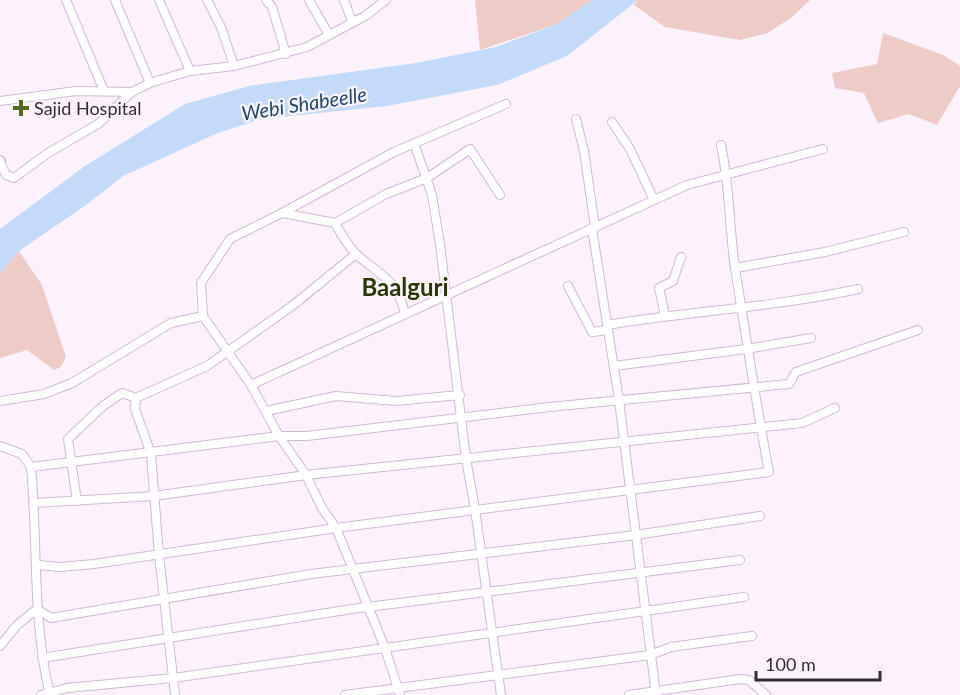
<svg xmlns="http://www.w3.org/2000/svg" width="960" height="695" viewBox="0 0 960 695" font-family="Lato,sans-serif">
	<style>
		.green { fill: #edcbc6 }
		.water { fill: #c3dbf9 }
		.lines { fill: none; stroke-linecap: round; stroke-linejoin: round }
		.minor-casing { stroke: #cfbad3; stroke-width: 10 }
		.tertiary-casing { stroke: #cfbad3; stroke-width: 12 }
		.minor { stroke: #fff; stroke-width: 8 }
		.tertiary { stroke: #fff; stroke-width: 9 }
		.poi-dot { fill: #526b1c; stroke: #fbf2fc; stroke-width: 2 }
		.labels { text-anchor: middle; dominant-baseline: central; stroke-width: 4.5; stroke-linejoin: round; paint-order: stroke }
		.poi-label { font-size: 18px; fill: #352c37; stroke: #fbf2fc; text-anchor: start }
		.water-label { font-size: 20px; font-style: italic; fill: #1f4675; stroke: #fbf2fc }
		.district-label { font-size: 24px; font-weight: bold; fill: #283800; stroke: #fbf2fc }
	</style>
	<rect width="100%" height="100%" fill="#fbf2fc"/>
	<g class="green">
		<polygon points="475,0 593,0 557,24 480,50"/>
		<polygon points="638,0 810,0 792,17 768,33 740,40 665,27 634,5"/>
		<polygon points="883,33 943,55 960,66 960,86 937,125 909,114 878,123 864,93 835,88 832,73 877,64"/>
		<polygon points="19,251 42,285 66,357 61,367 54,370 27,350 0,358 0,274"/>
	</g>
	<polygon class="water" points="593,0 638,0 567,56 497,85 387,106 261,119 218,133 123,176 86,205 19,251 0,274 0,229 85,166 185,104 249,86 416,63 496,47 557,24"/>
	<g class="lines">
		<defs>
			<g id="minor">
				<polyline points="66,0 104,91"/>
				<polyline points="115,0 150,83"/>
				<polyline points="159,0 190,71"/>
				<polyline points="207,0 221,27 234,66"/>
				<polyline points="266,0 272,7 286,54"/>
				<polyline points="309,0 329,35"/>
				<polyline points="344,0 352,21"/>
				<polyline points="0,101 76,91 132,92"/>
				<polyline points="576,119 584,151 595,227"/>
				<polyline points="612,122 630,149 654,200"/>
				<polyline points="414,143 432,195 440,244 466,459 475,509 501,695"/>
				<polyline points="1,164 6,175 14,178 48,153 98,124 132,92 150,83 190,71 234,66 307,47 365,16 386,0"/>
				<polyline points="282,213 394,152 506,104"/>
				<path d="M335,223C341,234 347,245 356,254C380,276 397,278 405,314"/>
				<polyline points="592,228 619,400 656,695"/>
				<polyline points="735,268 825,252 904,232"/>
				<polyline points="568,286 592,332 608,330"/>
				<polyline points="665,315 659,288 673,281 681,257"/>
				<path d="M607,325C691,311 776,307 858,289"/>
				<polyline points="614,366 746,349 811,338"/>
				<polyline points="251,385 687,185 823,149"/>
				<polyline points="0,401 44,394 72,383 171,323 203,316"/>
				<polyline points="266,411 336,396 396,401 460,395"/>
				<path d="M0,446L22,454L31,467C38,543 32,621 50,695"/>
				<polyline points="31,467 279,436 307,436 549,407 789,384 796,372 918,330"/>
				<polyline points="77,501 68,439 103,406 122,393 136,398"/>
				<polyline points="34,503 154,496 306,475 802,423 835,408"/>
				<path d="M38,565L60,567L94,564L336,528L769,472C756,404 746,336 735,268C729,227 730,186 721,145"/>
				<polyline points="0,646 17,625 37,609 51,618 311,574 636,535 760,516"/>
				<polyline points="42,658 352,609 740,560"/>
				<polyline points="41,695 67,688 173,678 744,597"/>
				<polyline points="175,695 159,555 151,454 135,409 136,398 207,366 292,306 356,254"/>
				<polyline points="345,695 650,655 671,647 752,636"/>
				<polyline points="400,695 385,648 336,528 322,508 306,475 279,436 251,385 203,316 201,283 230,239 282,213 335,223 386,194 427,178 470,149 500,195"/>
				<polyline points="629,695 740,679 749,680 766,695"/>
			</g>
			<polyline id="tertiary" points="0,161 0,164"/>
		</defs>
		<use href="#minor" class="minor-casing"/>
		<use href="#tertiary" class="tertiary-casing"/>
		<use href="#minor" class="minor"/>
		<use href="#tertiary" class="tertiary"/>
	</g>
	<path class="poi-dot" d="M18 99h6v6h6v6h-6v6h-6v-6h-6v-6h6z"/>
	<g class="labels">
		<g class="poi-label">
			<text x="34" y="108">Sajid Hospital</text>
		</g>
		<g class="water-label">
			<text transform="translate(304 103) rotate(-9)">Webi Shabeelle</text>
		</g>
		<g class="district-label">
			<text x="405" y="286">Baalguri</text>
		</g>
	</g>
	<path d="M756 671v9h124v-9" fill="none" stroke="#352c37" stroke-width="3"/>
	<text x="765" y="671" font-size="18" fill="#352c37" stroke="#fbf2fc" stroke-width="4.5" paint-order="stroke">100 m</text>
</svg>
